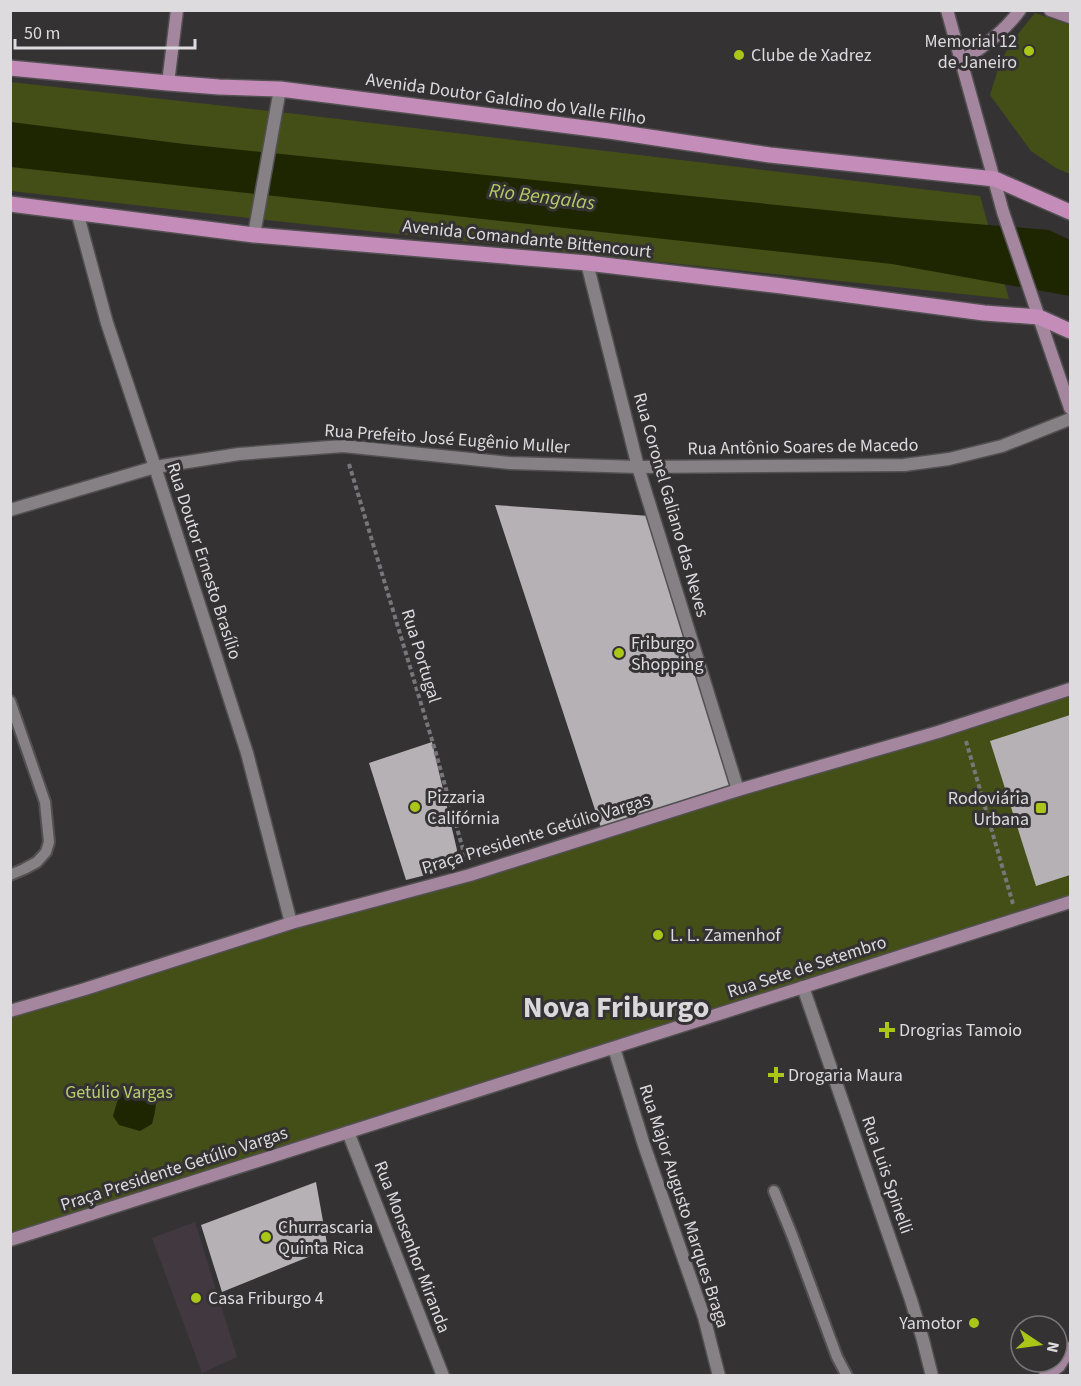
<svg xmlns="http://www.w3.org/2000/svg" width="1081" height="1386" viewBox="0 0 1081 1386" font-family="'Source Sans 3',sans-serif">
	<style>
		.built { fill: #41393f }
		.green { fill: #434f16 }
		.water { fill: #1e2501 }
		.building { fill: #b5b1b4 }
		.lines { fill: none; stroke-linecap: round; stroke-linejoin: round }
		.lane-casing { stroke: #535052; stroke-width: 14 }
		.street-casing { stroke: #535052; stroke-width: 15 }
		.secondary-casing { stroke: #535052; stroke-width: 15 }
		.primary-casing { stroke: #535052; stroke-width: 18 }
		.path { stroke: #787678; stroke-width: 4; stroke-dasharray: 4.5 3; stroke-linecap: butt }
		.lane { stroke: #858184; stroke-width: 10 }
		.street { stroke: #858184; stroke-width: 12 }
		.secondary { stroke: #a4879e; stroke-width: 12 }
		.primary { stroke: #c38cb9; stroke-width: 15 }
		.poi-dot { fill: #aac717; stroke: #353234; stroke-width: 2 }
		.labels { text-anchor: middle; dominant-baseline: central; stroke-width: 6; stroke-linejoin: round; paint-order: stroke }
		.poi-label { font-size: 18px; fill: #dddbdd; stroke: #353234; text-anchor: start }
		.street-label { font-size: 18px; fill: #dddbdd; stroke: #353234 }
		.park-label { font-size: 18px; fill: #b8ce6d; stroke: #353234 }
		.water-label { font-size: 20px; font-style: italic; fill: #b5cb69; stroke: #353234 }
		.town-label { font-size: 30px; font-weight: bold; fill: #dbd8db; stroke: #353234 }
	</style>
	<rect width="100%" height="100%" fill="#353234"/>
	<polygon class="built" points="195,1222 237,1357 202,1373 152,1238"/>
	<g class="green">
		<polygon points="1035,13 1070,25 1070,174 1056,168 1031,151 990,95 1000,63 1012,41"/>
		<polygon points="11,82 305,115 980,196 1009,299 284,222 11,191"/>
		<polygon points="1070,689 1070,902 11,1240 11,1011"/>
	</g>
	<g class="water">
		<polygon points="11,122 184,144 904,218 1049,230 1070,240 1070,296 892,264 11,167"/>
		<path d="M125,1086C157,1087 160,1095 152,1124L140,1131L119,1125L113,1116L117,1102Z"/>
	</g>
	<g class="building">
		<polygon points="495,505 650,516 738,790 602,831"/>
		<polygon points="1070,715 1070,875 1036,886 990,741"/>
		<polygon points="432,742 457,850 455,861 438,872 406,880 369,763"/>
		<polygon points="316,1182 328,1249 222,1292 201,1225"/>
	</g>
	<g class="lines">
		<defs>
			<g id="lane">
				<polyline points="10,701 45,802 49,842 46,852 37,862 24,869 10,875"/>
				<polyline points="774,1191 792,1235 837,1357 847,1376"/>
			</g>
			<g id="street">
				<polyline points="77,212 107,323 155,467 247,753 291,923"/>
				<polyline points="254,235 280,89"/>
				<polyline points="587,263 638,467 738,790"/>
				<polyline points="10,510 155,467 239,454 343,446 510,463 638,467 904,465 949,459 1002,446 1070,419"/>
				<polyline points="803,987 911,1300 923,1340 932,1376"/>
				<polyline points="614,1048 644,1145 704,1317 719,1376"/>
				<polyline points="348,1132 443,1376"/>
			</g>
			<g id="secondary">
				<polyline points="947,10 1003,212 1070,408"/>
				<polyline points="1050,10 1070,17"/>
				<path d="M960,62C983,47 1004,32 1020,10"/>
				<polyline points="168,83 177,10"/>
				<polyline points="10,1011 85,989 291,923 470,875 738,790 938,732 1070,689"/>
				<polyline points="10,1240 1070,902"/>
				<polyline points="1045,1376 1059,1366 1070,1348"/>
			</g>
			<g id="primary">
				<polyline points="10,68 168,83 219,87 280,89 609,131 770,155 995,179 1070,212"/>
				<polyline points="10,204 254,235 587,263 782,286 984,313 1039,317 1070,331"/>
			</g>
		</defs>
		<use href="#lane" class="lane-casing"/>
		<use href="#street" class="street-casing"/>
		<use href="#secondary" class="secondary-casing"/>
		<use href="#primary" class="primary-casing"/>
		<g class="path">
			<polyline points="349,464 435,750 466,860"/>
			<polyline points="966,741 1013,904"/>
		</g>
		<use href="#lane" class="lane"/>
		<use href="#street" class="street"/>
		<use href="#secondary" class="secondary"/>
		<use href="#primary" class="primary"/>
	</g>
	<g class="poi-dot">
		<circle cx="1029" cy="51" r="6"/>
		<circle cx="739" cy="55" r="6"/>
		<circle cx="619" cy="653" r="6"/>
		<circle cx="415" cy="807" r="6"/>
		<rect x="1035" y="802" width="12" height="12" rx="3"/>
		<circle cx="658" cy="935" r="6"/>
		<path d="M884 1021h6v6h6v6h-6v6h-6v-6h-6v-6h6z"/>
		<path d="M773 1066h6v6h6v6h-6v6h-6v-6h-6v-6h6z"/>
		<circle cx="266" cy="1237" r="6"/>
		<circle cx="196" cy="1298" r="6"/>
		<circle cx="974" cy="1323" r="6"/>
	</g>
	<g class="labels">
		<g class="poi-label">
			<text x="1017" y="41" text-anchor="end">Memorial 12<tspan x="1017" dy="21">de Janeiro</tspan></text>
			<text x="751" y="55">Clube de Xadrez</text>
			<text x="631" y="643">Friburgo<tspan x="631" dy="21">Shopping</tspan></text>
			<text x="427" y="797">Pizzaria<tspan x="427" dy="21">Califórnia</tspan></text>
			<text x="1029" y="798" text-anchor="end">Rodoviária<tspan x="1029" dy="21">Urbana</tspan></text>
			<text x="670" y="935">L. L. Zamenhof</text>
			<text x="899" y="1030">Drogrias Tamoio</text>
			<text x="788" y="1075">Drogaria Maura</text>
			<text x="278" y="1227">Churrascaria<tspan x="278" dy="21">Quinta Rica</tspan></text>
			<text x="208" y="1298">Casa Friburgo 4</text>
			<text x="962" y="1323" text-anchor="end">Yamotor</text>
		</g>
		<g class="street-label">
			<text transform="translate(506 99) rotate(8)">Avenida Doutor Galdino do Valle Filho</text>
			<text transform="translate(527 239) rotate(6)">Avenida Comandante Bittencourt</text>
			<text transform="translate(447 439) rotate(4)">Rua Prefeito José Eugênio Muller</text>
			<text transform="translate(803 447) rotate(-1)">Rua Antônio Soares de Macedo</text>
			<text transform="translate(671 505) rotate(74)">Rua Coronel Galiano das Neves</text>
			<text transform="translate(204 561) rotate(72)">Rua Doutor Ernesto Brasílio</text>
			<text transform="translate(421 656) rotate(73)">Rua Portugal</text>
			<text transform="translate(536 834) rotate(-17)">Praça Presidente Getúlio Vargas</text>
			<text transform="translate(807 967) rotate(-18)">Rua Sete de Setembro</text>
			<text transform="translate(174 1169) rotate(-18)">Praça Presidente Getúlio Vargas</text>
			<text transform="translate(887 1175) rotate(71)">Rua Luis Spinelli</text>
			<text transform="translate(684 1206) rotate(72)">Rua Major Augusto Marques Braga</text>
			<text transform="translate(412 1247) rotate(69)">Rua Monsenhor Miranda</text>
		</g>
		<g class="park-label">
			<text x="119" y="1092">Getúlio Vargas</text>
		</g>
		<g class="water-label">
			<text transform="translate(542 197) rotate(7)">Rio Bengalas</text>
		</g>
		<g class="town-label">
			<text x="616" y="1007">Nova Friburgo</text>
		</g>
	</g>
	<rect width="1081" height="1386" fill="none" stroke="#dddbdd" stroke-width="24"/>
	<g transform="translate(1039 1344) rotate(103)"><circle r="28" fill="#353234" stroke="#787678" stroke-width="1.5"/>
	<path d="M0-4.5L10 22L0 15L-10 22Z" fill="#aac717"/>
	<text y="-9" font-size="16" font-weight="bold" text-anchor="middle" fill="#dddbdd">N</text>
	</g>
	<path d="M15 39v9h180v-9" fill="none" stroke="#dddbdd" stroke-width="3"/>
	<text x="24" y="39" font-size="18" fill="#dddbdd" stroke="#353234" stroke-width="4.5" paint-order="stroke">50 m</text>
</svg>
